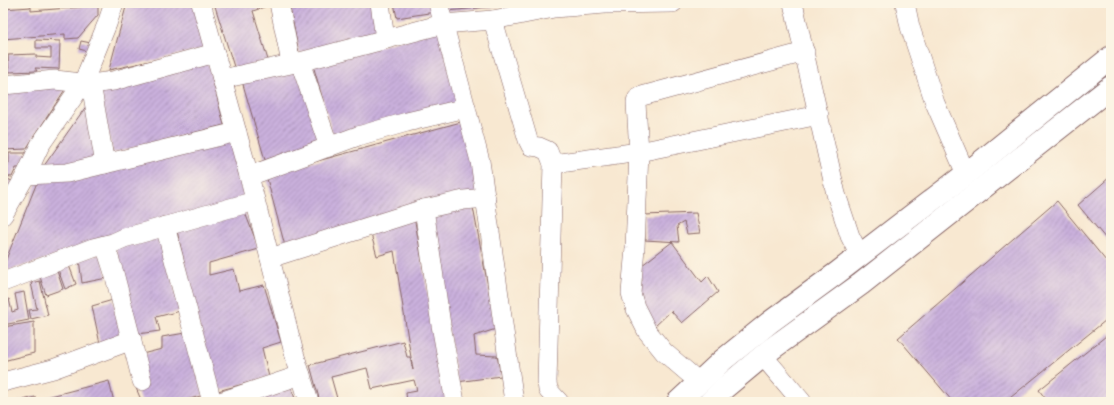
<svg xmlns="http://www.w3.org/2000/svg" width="1114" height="405" viewBox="0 0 1114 405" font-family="'Playpen Sans',sans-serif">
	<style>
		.building { fill: url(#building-hatch) }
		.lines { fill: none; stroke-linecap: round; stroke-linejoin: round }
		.minor-casing { stroke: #876565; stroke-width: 20 }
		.primary-casing { stroke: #876565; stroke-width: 24 }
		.minor { stroke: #fff; stroke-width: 19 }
		.primary { stroke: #fff; stroke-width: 22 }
	</style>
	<defs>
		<pattern id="building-hatch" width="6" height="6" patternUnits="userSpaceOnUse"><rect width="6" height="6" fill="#cab1dd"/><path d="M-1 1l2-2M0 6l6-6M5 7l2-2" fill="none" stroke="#a68fb3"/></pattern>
	</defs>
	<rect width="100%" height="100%" fill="#fcf5e5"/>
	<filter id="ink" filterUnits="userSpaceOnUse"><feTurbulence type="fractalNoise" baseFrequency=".025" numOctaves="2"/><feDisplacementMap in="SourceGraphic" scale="8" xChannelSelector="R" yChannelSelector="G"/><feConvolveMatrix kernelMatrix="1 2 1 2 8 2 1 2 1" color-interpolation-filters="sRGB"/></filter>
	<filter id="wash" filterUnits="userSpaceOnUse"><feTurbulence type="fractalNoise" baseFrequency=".012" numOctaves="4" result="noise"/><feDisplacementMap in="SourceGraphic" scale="16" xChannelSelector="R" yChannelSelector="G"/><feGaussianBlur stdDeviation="0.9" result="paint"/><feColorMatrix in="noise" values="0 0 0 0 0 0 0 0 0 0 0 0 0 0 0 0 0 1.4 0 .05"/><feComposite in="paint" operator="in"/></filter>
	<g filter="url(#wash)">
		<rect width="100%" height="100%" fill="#f8e8d1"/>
		<g id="blocks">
			<g class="building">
				<polygon points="81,3 98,3 98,15 78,38 65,39 65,34 3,39 3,9 31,7 31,11 81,7"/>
				<polygon points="127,3 196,3 209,48 109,70"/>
				<polygon points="214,3 275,3 253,11 268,60 235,70"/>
				<polygon points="289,3 376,3 382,37 299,53"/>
				<polygon points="394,3 433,3 435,12 397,18"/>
				<polygon points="446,3 520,3 520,4 447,11"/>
				<polygon points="439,30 460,103 334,139 313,65"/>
				<polygon points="36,40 60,41 59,69 35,68 37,71 9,72 8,55 36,54 36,57 51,58 51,48 36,48"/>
				<polygon points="81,41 91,43 87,51 79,49"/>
				<polygon points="3,47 9,72 3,74"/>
				<polygon points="208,61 224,125 113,153 96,88"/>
				<polygon points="299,64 322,143 265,160 242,81"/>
				<polygon points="68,85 26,149 3,150 3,87"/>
				<polygon points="87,105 101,162 41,170"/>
				<polygon points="461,122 481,193 285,246 266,175"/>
				<polygon points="230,139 246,200 3,272 3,267 38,180"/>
				<polygon points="9,153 28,153 20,168 16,168 12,177 3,176 3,163 9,163"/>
				<polygon points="1111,176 1111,245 1078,205"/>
				<polygon points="3,177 12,181 3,197"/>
				<polygon points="1057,201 1111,267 1111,316 1005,402 953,402 898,338"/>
				<polygon points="472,202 496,329 474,336 476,355 497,356 501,376 457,382 429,212"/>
				<polygon points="244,210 259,249 209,263 209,275 234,269 239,291 264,285 281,342 262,348 269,377 214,392 177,231"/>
				<polygon points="696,213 700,233 687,234 684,222 677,226 679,242 645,240 644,215"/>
				<polygon points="414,216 447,402 407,402 406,393 417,391 414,380 372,389 367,368 331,377 338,402 320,402 310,365 403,341 407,357 410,357 413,370 394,251 377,256 369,227"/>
				<polygon points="161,233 180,311 156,317 160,331 137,334 115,246"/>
				<polygon points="672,242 702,282 708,276 718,292 682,323 671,311 654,327 633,285 642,281 637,269"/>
				<polygon points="102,254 107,278 82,283 79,259"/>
				<polygon points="67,260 76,284 65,289 56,264"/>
				<polygon points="55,265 63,289 46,295 38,271"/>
				<polygon points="40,281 48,315 31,319 29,310 37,309 31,283"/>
				<polygon points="24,292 29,320 3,325 3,301 9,299 12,312 18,310 15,294"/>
				<polygon points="113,300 123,336 100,344 92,306"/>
				<polygon points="34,322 34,353 3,361 3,327"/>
				<polygon points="1111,332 1111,402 1048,402 1039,390"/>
				<polygon points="185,333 204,395 179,402 142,402 136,388 142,354 162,349 162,337"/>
				<polygon points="109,381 114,402 49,402 47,397"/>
				<polygon points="290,383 296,402 255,402 253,394"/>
				<polygon points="35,397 36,402 19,402 19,401"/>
			</g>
		</g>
	</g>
	<g filter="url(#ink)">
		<use href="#blocks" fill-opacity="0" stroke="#876565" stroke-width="1"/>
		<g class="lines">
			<defs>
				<g id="minor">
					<polyline points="201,3 249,176 294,353 309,402"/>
					<polyline points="279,3 291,63"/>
					<polyline points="380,3 385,39"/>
					<polyline points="438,3 480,161 514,402"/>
					<polyline points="793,3 836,194 850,236 860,256"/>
					<polyline points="905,3 910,27 935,103 966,174"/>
					<polyline points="493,20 528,140 531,146 539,147 548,151 553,164 547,382 548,390 559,402"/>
					<polyline points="300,62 329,147"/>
					<polyline points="222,79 300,62 443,24 493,20 554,8 605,4 673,3"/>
					<polyline points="91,84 105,164"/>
					<polyline points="3,85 55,80 91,84 113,81 215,53"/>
					<polyline points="553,164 639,152 819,115"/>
					<polyline points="26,175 67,173 237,132"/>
					<polyline points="249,176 358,136 407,122 466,108"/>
					<polyline points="424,209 441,325 455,402"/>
					<polyline points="3,215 26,175 40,145 83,83 107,24 114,3"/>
					<polyline points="165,226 212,402"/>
					<polyline points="105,245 114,273 142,381"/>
					<polyline points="270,258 424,209 464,200 486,198"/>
					<polyline points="3,282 93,248 113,243 124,238 255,201"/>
					<polyline points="763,356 802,402"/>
					<polyline points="3,382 53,369 132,340"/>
					<polyline points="699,382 664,352 647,331 635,307 631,293 635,248 639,152 636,103 637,99 642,96 805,52"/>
					<polyline points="220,402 301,375"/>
				</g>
				<g id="primary">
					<polyline points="678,402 723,360 769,323 837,273 966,174 1111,57"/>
					<polyline points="710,402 723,389 770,350 861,284 1111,87"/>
				</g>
			</defs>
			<use href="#minor" class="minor-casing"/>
			<use href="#primary" class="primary-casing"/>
			<use href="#minor" class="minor"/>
			<use href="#primary" class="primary"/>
		</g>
	</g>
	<rect width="1114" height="405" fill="none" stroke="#fcf5e5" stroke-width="16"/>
</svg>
